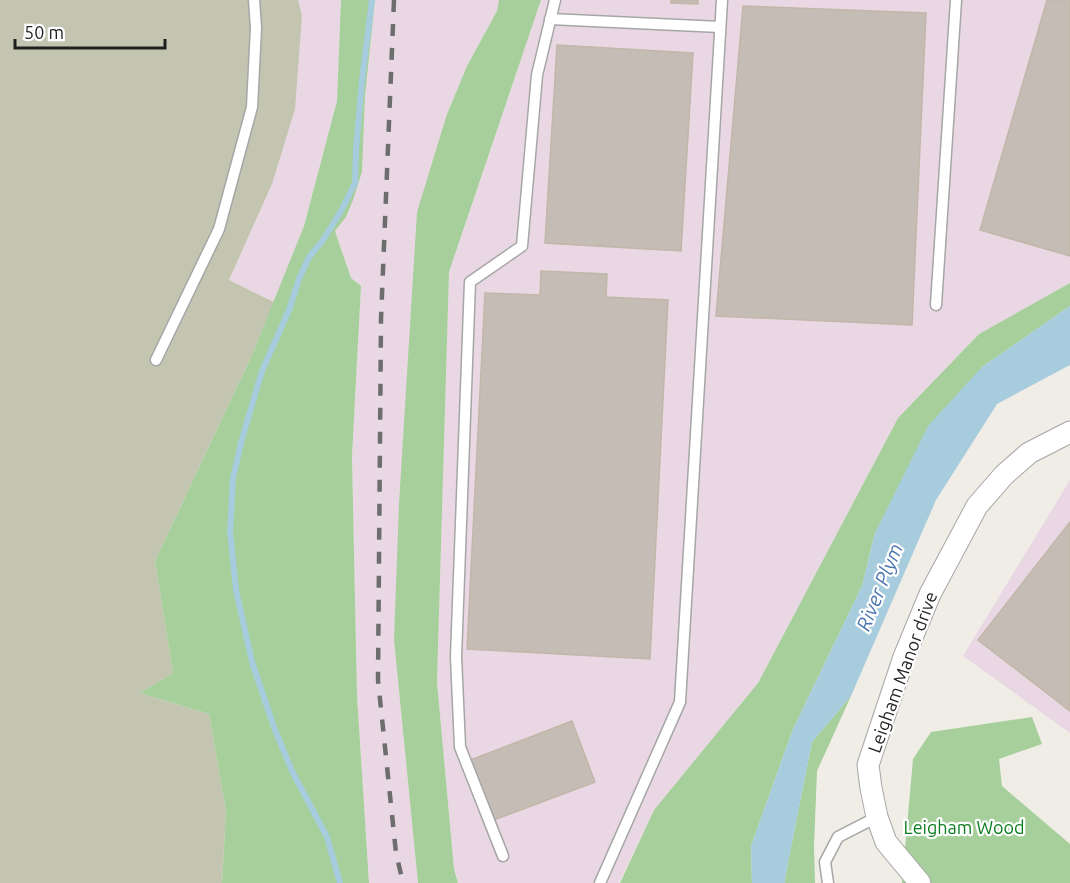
<svg xmlns="http://www.w3.org/2000/svg" width="1070" height="883" viewBox="0 0 1070 883" font-family="Ubuntu,sans-serif">
	<style>
		.industrial { fill: #e9d8e4 }
		.construction { fill: #c3c5b1 }
		.forest { fill: #a6cf9b }
		.water { fill: #a7ccdd }
		.lines { fill: none; stroke-linecap: round; stroke-linejoin: round }
		.stream { stroke: #a7ccdd; stroke-width: 6 }
		.building { fill: #c5bdb5; stroke: #c2b6a8; stroke-width: 1.5 }
		.service-casing { stroke: #a6a6a6; stroke-width: 13 }
		.minor-casing { stroke: #a6a6a6; stroke-width: 23 }
		.service { stroke: #fff; stroke-width: 10 }
		.minor { stroke: #fff; stroke-width: 21 }
		.rail { stroke: #6d6d6d; stroke-width: 4.5; stroke-dasharray: 12 12; stroke-linecap: butt }
		.labels { text-anchor: middle; dominant-baseline: central; stroke-width: 4.5; stroke-linejoin: round; paint-order: stroke }
		.street-label { font-size: 18px; fill: #1f1f1f; stroke: #fff }
		.park-label { font-size: 18px; fill: #0d7e20; stroke: #fff }
		.water-label { font-size: 20px; font-style: italic; fill: #4c75af; stroke: #fff }
	</style>
	<rect width="100%" height="100%" fill="#f0ede6"/>
	<g class="industrial">
		<polygon points="298,0 341,0 337,101 304,226 274,302 229,280 272,184 302,15"/>
		<polygon points="375,0 499,0 497,11 467,66 447,114 394,640 418,883 369,883 357,695 352,456 361,286 351,278 335,230 346,217 362,172 365,96"/>
		<polygon points="541,0 1070,0 1070,283 979,334 898,418 758,683 654,810 619,883 458,883 454,869 437,682 449,272"/>
		<polygon points="1070,480 1070,733 963,656"/>
	</g>
	<polygon class="construction" points="0,0 298,0 302,15 295,109 272,184 229,280 274,302 252,355 155,561 173,673 140,693 209,714 226,811 222,883 0,883"/>
	<g class="forest">
		<polygon points="341,0 375,0 365,96 362,172 353,200 346,217 335,231 351,278 361,286 352,456 357,695 369,883 222,883 226,811 209,714 140,693 173,673 155,561 252,355 304,226 337,101"/>
		<polygon points="499,0 541,0 449,272 437,682 454,869 458,883 418,883 394,640 399,504 417,212 447,114 467,66 497,11"/>
		<polygon points="1070,283 1070,306 982,367 875,533 862,586 793,729 751,846 752,883 620,883 654,810 758,683 898,418 979,334"/>
		<polygon points="851,696 817,771 814,846 815,883 785,883 785,878 812,742"/>
		<polygon points="1032,717 1042,744 999,759 1002,786 1070,844 1070,883 902,883 913,759 931,732"/>
	</g>
	<polygon class="water" points="1070,306 1070,365 997,404 936,500 851,696 812,742 785,878 785,883 752,883 751,846 793,729 862,586 875,533 928,426 982,367"/>
	<g class="lines">
		<polyline class="stream" points="340,883 327,837 292,771 275,730 252,662 236,590 230,532 233,478 242,439 262,371 289,310 299,279 309,257 323,240 341,211 355,183 356,150 362,80 372,0"/>
	</g>
	<g class="building">
		<polygon points="671,0 698,0 698,4 671,3"/>
		<polygon points="1047,0 1070,0 1070,256 980,230"/>
		<polygon points="743,6 926,13 912,325 716,316"/>
		<polygon points="557,45 693,53 681,251 545,243"/>
		<polygon points="541,271 607,274 606,297 668,300 650,659 467,649 485,293 540,295"/>
		<polygon points="1070,522 1070,711 978,640"/>
		<polygon points="572,721 595,782 491,821 468,761"/>
	</g>
	<g class="lines">
		<defs>
			<g id="service">
				<polyline points="550,19 720,27"/>
				<polyline points="936,305 956,0"/>
				<polyline points="156,360 219,229 252,107 256,28 254,0"/>
				<polyline points="503,856 460,747 456,657 470,282 522,246 537,75 555,0"/>
				<polyline points="600,883 680,702 722,0"/>
				<polyline points="828,883 825,862 838,837 877,817"/>
			</g>
			<polyline id="minor" points="920,883 886,842 877,817 871,788 868,765 904,657 930,594 977,506 1004,475 1029,453 1070,432"/>
		</defs>
		<use href="#service" class="service-casing"/>
		<use href="#minor" class="minor-casing"/>
		<use href="#service" class="service"/>
		<use href="#minor" class="minor"/>
		<polyline class="rail" points="394,0 381,319 378,680 396,853 403,883"/>
	</g>
	<g class="labels">
		<g class="street-label">
			<text transform="translate(902 672) rotate(-70)">Leigham Manor drive</text>
		</g>
		<g class="park-label">
			<text x="964" y="827">Leigham Wood</text>
		</g>
		<g class="water-label">
			<text transform="translate(879 587) rotate(-68)">River Plym</text>
		</g>
	</g>
	<path d="M15 39v9h150v-9" fill="none" stroke="#1f1f1f" stroke-width="3"/>
	<text x="24" y="39" font-size="18" fill="#1f1f1f" stroke="#ffffff" stroke-width="4.5" paint-order="stroke">50 m</text>
</svg>
